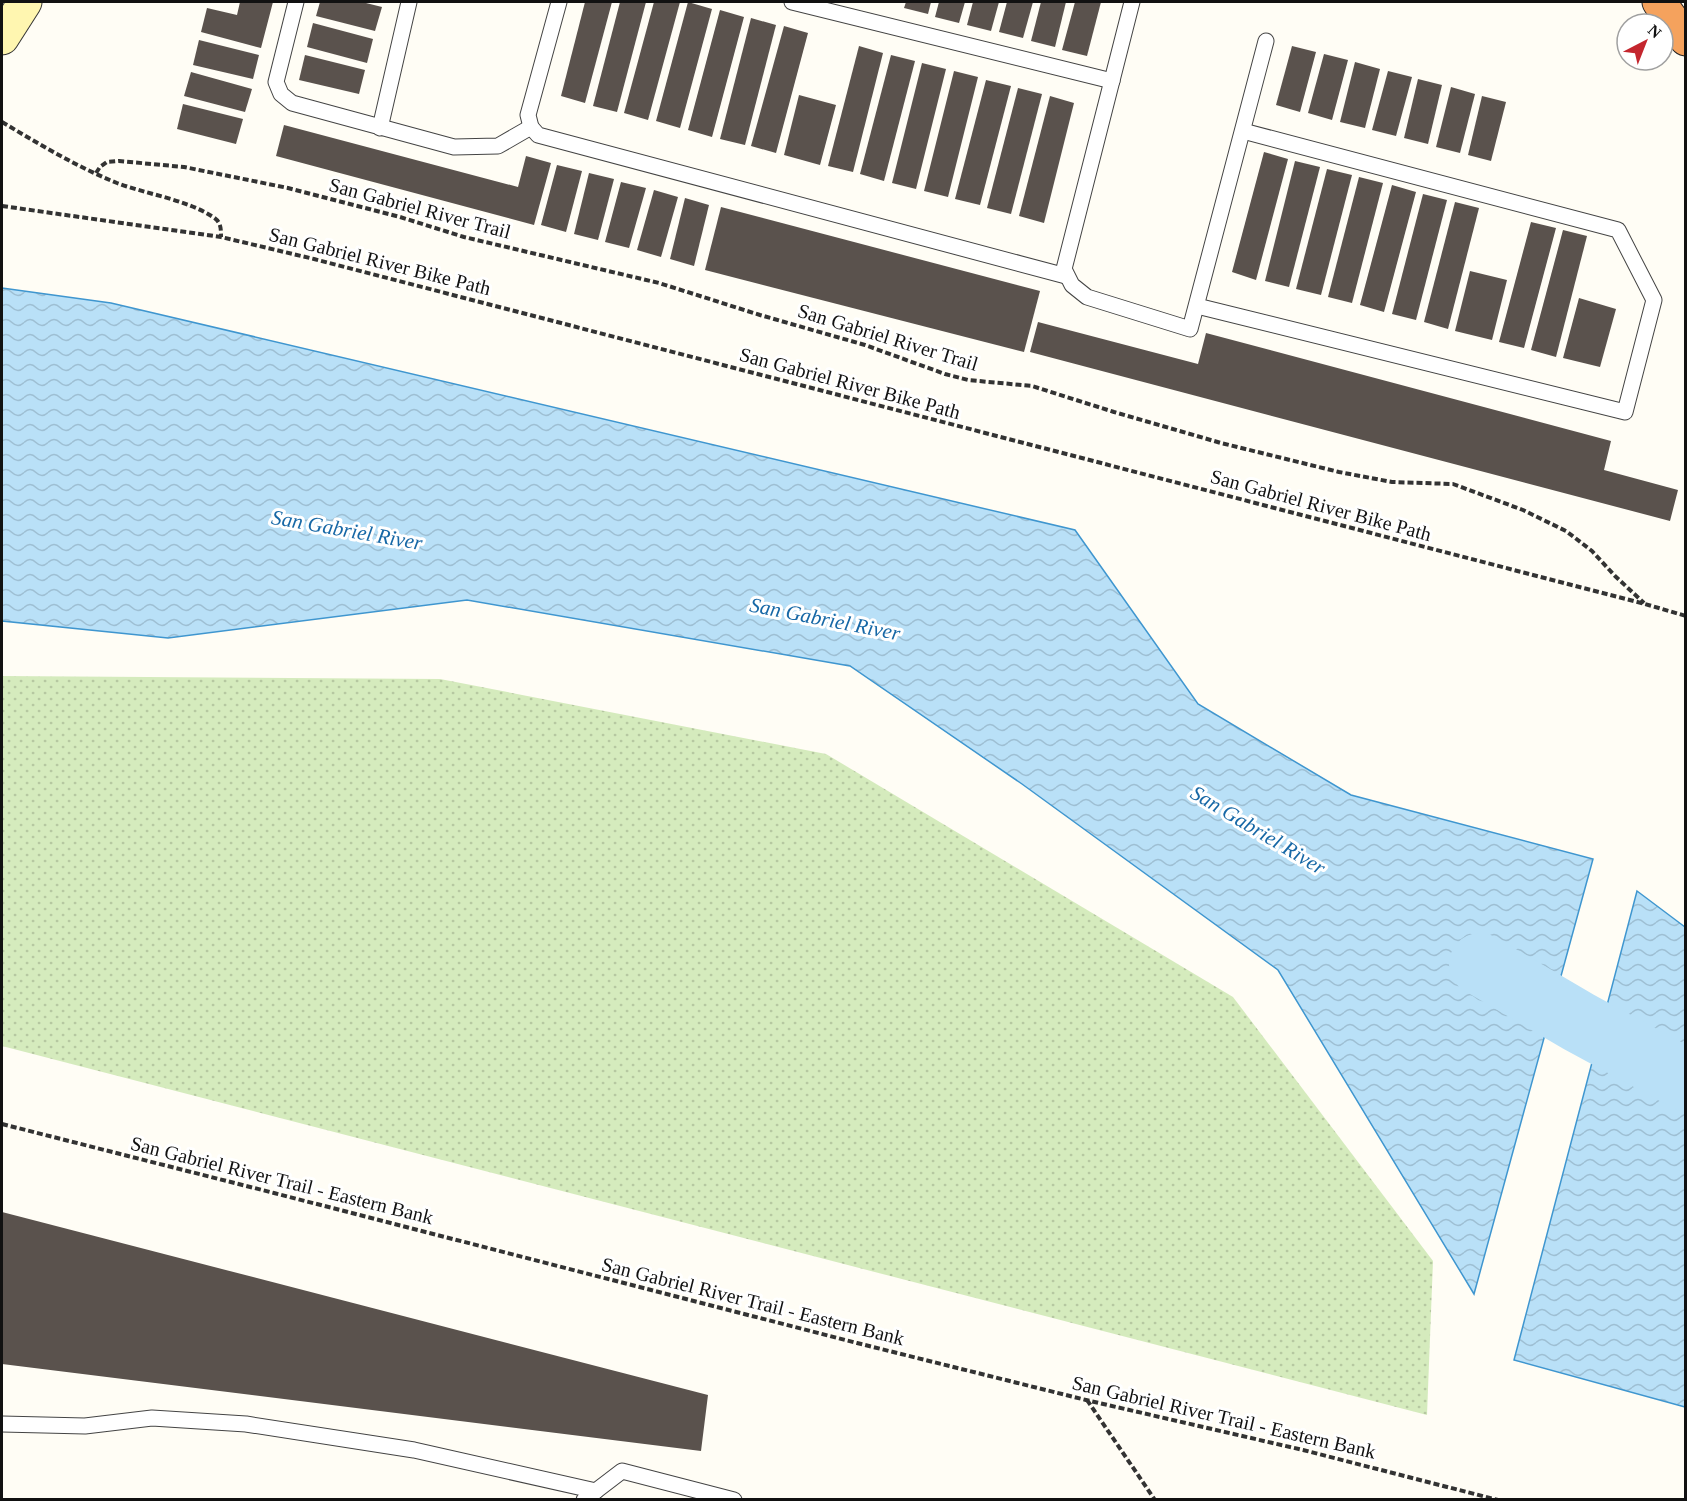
<svg xmlns="http://www.w3.org/2000/svg" width="1687" height="1501" viewBox="0 0 1687 1501" font-family="Georgia,serif">
	<style>
		.grass { fill: url(#grass-dots) }
		.water { fill: url(#water-waves); stroke: #3f96cf; stroke-width: 1.5 }
		.lines { fill: none; stroke-linecap: round; stroke-linejoin: round }
		.river { stroke: #b9e0f7; stroke-width: 62 }
		.building { fill: #5a524d }
		.service-casing { stroke: #444; stroke-width: 17 }
		.secondary-casing { stroke: #333; stroke-width: 35 }
		.motorway-casing { stroke: #222; stroke-width: 35 }
		.path { stroke: #333; stroke-width: 4; stroke-dasharray: 6 3; stroke-linecap: butt }
		.service { stroke: #fff; stroke-width: 15 }
		.secondary { stroke: #fff6b0; stroke-width: 33 }
		.motorway { stroke: #f5a25d; stroke-width: 33 }
		.labels { text-anchor: middle; dominant-baseline: central; stroke-width: 6; stroke-linejoin: round; paint-order: stroke }
		.street-label { font-size: 20px; fill: #111; stroke: #fff }
		.water-label { font-size: 21px; font-style: italic; fill: #1768a6; stroke: #fff }
	</style>
	<defs>
		<pattern id="grass-dots" width="8" height="8" patternUnits="userSpaceOnUse" patternTransform="scale(1.5)"><rect width="8" height="8" fill="#d5ebbd"/><path d="M2 2h.1M6 6h.1" fill="none" stroke="#b6c8a1" stroke-width="1.8" stroke-linecap="round"/></pattern>
		<pattern id="water-waves" width="16" height="10" patternUnits="userSpaceOnUse" patternTransform="scale(1.5)"><rect width="16" height="10" fill="#b9e0f7"/><path d="M0 5q4-4 8 0t8 0" fill="none" stroke="#9ebfd3"/></pattern>
	</defs>
	<rect width="100%" height="100%" fill="#fffdf5"/>
	<polygon class="grass" points="2,676 440,679 826,754 1233,997 1433,1261 1427,1415 2,1046"/>
	<g class="water">
		<polygon points="2,288 111,303 1075,530 1198,704 1351,795 1593,859 1474,1294 1278,970 1022,784 850,666 467,600 168,638 2,621"/>
		<polygon points="1637,891 1685,927 1685,1407 1514,1360"/>
	</g>
	<g class="lines">
		<polyline class="river" points="1480,964 1579,1022 1686,1080"/>
	</g>
	<g class="building">
		<polygon points="240,2 273,2 261,48 201,32 207,8 237,15"/>
		<polygon points="320,2 362,2 382,7 375,31 316,16"/>
		<polygon points="585,2 612,2 585,103 561,96"/>
		<polygon points="620,2 646,2 617,112 593,106"/>
		<polygon points="654,2 680,2 648,120 624,113"/>
		<polygon points="688,2 712,9 680,128 656,121"/>
		<polygon points="906,2 931,2 928,14 904,8"/>
		<polygon points="939,2 965,2 959,23 935,17"/>
		<polygon points="973,2 999,2 991,31 967,25"/>
		<polygon points="1007,2 1033,2 1023,38 999,32"/>
		<polygon points="1041,2 1066,2 1055,47 1031,41"/>
		<polygon points="1075,2 1101,2 1087,56 1062,50"/>
		<polygon points="720,10 744,17 712,137 688,130"/>
		<polygon points="751,18 776,25 745,145 720,139"/>
		<polygon points="313,23 373,39 367,63 307,47"/>
		<polygon points="784,26 808,33 776,153 751,146"/>
		<polygon points="199,40 259,55 253,79 193,65"/>
		<polygon points="859,46 883,53 853,172 828,166"/>
		<polygon points="1292,46 1316,52 1300,112 1276,105"/>
		<polygon points="1324,54 1348,60 1332,120 1308,113"/>
		<polygon points="305,55 365,70 359,94 299,80"/>
		<polygon points="891,55 915,61 884,181 860,174"/>
		<polygon points="1355,62 1380,69 1365,128 1340,122"/>
		<polygon points="922,63 946,69 916,189 892,183"/>
		<polygon points="954,71 978,77 948,197 924,191"/>
		<polygon points="1388,71 1412,77 1396,136 1372,130"/>
		<polygon points="191,72 252,89 245,112 184,96"/>
		<polygon points="1418,79 1442,85 1428,144 1404,138"/>
		<polygon points="986,80 1011,86 980,205 955,199"/>
		<polygon points="1451,87 1475,94 1460,153 1436,147"/>
		<polygon points="1018,88 1042,94 1011,214 987,208"/>
		<polygon points="799,95 836,105 820,165 784,155"/>
		<polygon points="1050,96 1074,103 1044,223 1019,216"/>
		<polygon points="1482,96 1506,102 1491,161 1468,155"/>
		<polygon points="183,104 243,119 236,144 177,129"/>
		<polygon points="284,125 518,187 526,156 551,163 534,225 276,156"/>
		<polygon points="1264,152 1288,159 1256,280 1232,272"/>
		<polygon points="1295,161 1320,167 1289,287 1265,281"/>
		<polygon points="557,165 582,171 566,232 541,225"/>
		<polygon points="1327,169 1352,175 1321,295 1296,289"/>
		<polygon points="589,173 614,179 598,240 574,234"/>
		<polygon points="1359,177 1383,183 1352,303 1328,297"/>
		<polygon points="621,182 646,188 629,248 605,242"/>
		<polygon points="1392,185 1416,192 1384,312 1360,305"/>
		<polygon points="654,190 678,197 661,257 637,250"/>
		<polygon points="1423,194 1447,200 1416,320 1392,314"/>
		<polygon points="685,198 709,205 694,266 670,259"/>
		<polygon points="1455,202 1479,208 1448,329 1424,322"/>
		<polygon points="721,207 1040,291 1024,352 705,270"/>
		<polygon points="1531,222 1556,228 1524,348 1499,342"/>
		<polygon points="1563,230 1587,236 1556,357 1531,350"/>
		<polygon points="1470,271 1507,280 1492,340 1455,331"/>
		<polygon points="1579,298 1616,309 1600,367 1563,358"/>
		<polygon points="1038,322 1198,364 1206,333 1611,441 1604,470 1678,490 1670,521 1030,352"/>
		<polygon points="2,1212 708,1395 701,1451 2,1364"/>
	</g>
	<g class="lines">
		<defs>
			<g id="service">
				<polyline points="296,2 276,82 281,94 292,103 454,147 498,146 531,127"/>
				<polyline points="559,2 528,115 531,127 538,135 1066,276"/>
				<polyline points="792,2 1112,81"/>
				<polyline points="1132,2 1064,269 1072,285 1087,297 1190,329 1266,41"/>
				<polyline points="380,128 409,2"/>
				<polyline points="1197,306 1625,412 1654,300 1618,230 1243,131"/>
				<polyline points="2,1424 85,1426 152,1418 246,1424 414,1450 596,1491"/>
				<polyline points="584,1500 622,1471 734,1500"/>
			</g>
			<polyline id="secondary" points="2,38 25,2"/>
			<polyline id="motorway" points="1659,2 1686,39"/>
		</defs>
		<use href="#service" class="service-casing"/>
		<use href="#secondary" class="secondary-casing"/>
		<use href="#motorway" class="motorway-casing"/>
		<g class="path">
			<path d="M2,122C39,144 77,167 117,183C146,194 188,200 213,217C221,222 221,228 221,237"/>
			<polyline points="96,173 100,167 107,162 119,161 184,167 288,188 400,217 464,237 659,283 760,315 865,345 945,374 968,380 1032,386 1114,412 1221,443 1339,472 1392,482 1453,484 1523,510 1566,531 1592,551 1615,576 1644,603"/>
			<polyline points="2,206 221,237 314,259 1645,604 1686,616"/>
			<polyline points="2,1124 274,1193 857,1343 1086,1400 1303,1450 1498,1500"/>
			<polyline points="1087,1400 1155,1500"/>
		</g>
		<use href="#service" class="service"/>
		<use href="#secondary" class="secondary"/>
		<use href="#motorway" class="motorway"/>
	</g>
	<g class="labels">
		<g class="street-label">
			<text transform="translate(420 208) rotate(15)">San Gabriel River Trail</text>
			<text transform="translate(380 261) rotate(14)">San Gabriel River Bike Path</text>
			<text transform="translate(888 337) rotate(17)">San Gabriel River Trail</text>
			<text transform="translate(850 383) rotate(15)">San Gabriel River Bike Path</text>
			<text transform="translate(1321 505) rotate(15)">San Gabriel River Bike Path</text>
			<text transform="translate(282 1180) rotate(14)">San Gabriel River Trail - Eastern Bank</text>
			<text transform="translate(753 1301) rotate(14)">San Gabriel River Trail - Eastern Bank</text>
			<text transform="translate(1224 1417) rotate(13)">San Gabriel River Trail - Eastern Bank</text>
		</g>
		<g class="water-label">
			<text transform="translate(347 530) rotate(10)">San Gabriel River</text>
			<text transform="translate(825 619) rotate(11)">San Gabriel River</text>
			<text transform="translate(1258 830) rotate(31)">San Gabriel River</text>
		</g>
	</g>
	<rect width="1687" height="1501" fill="none" stroke="#111111" stroke-width="6"/>
	<g transform="translate(1645 42) rotate(42)"><circle r="28" fill="#ffffff" stroke="#a0a0a0" stroke-width="1.5"/>
	<path d="M0-4.5L10 22L0 15L-10 22Z" fill="#c4262e"/>
	<text y="-9" font-size="16" font-weight="bold" text-anchor="middle" fill="#111111">N</text>
	</g>
</svg>
